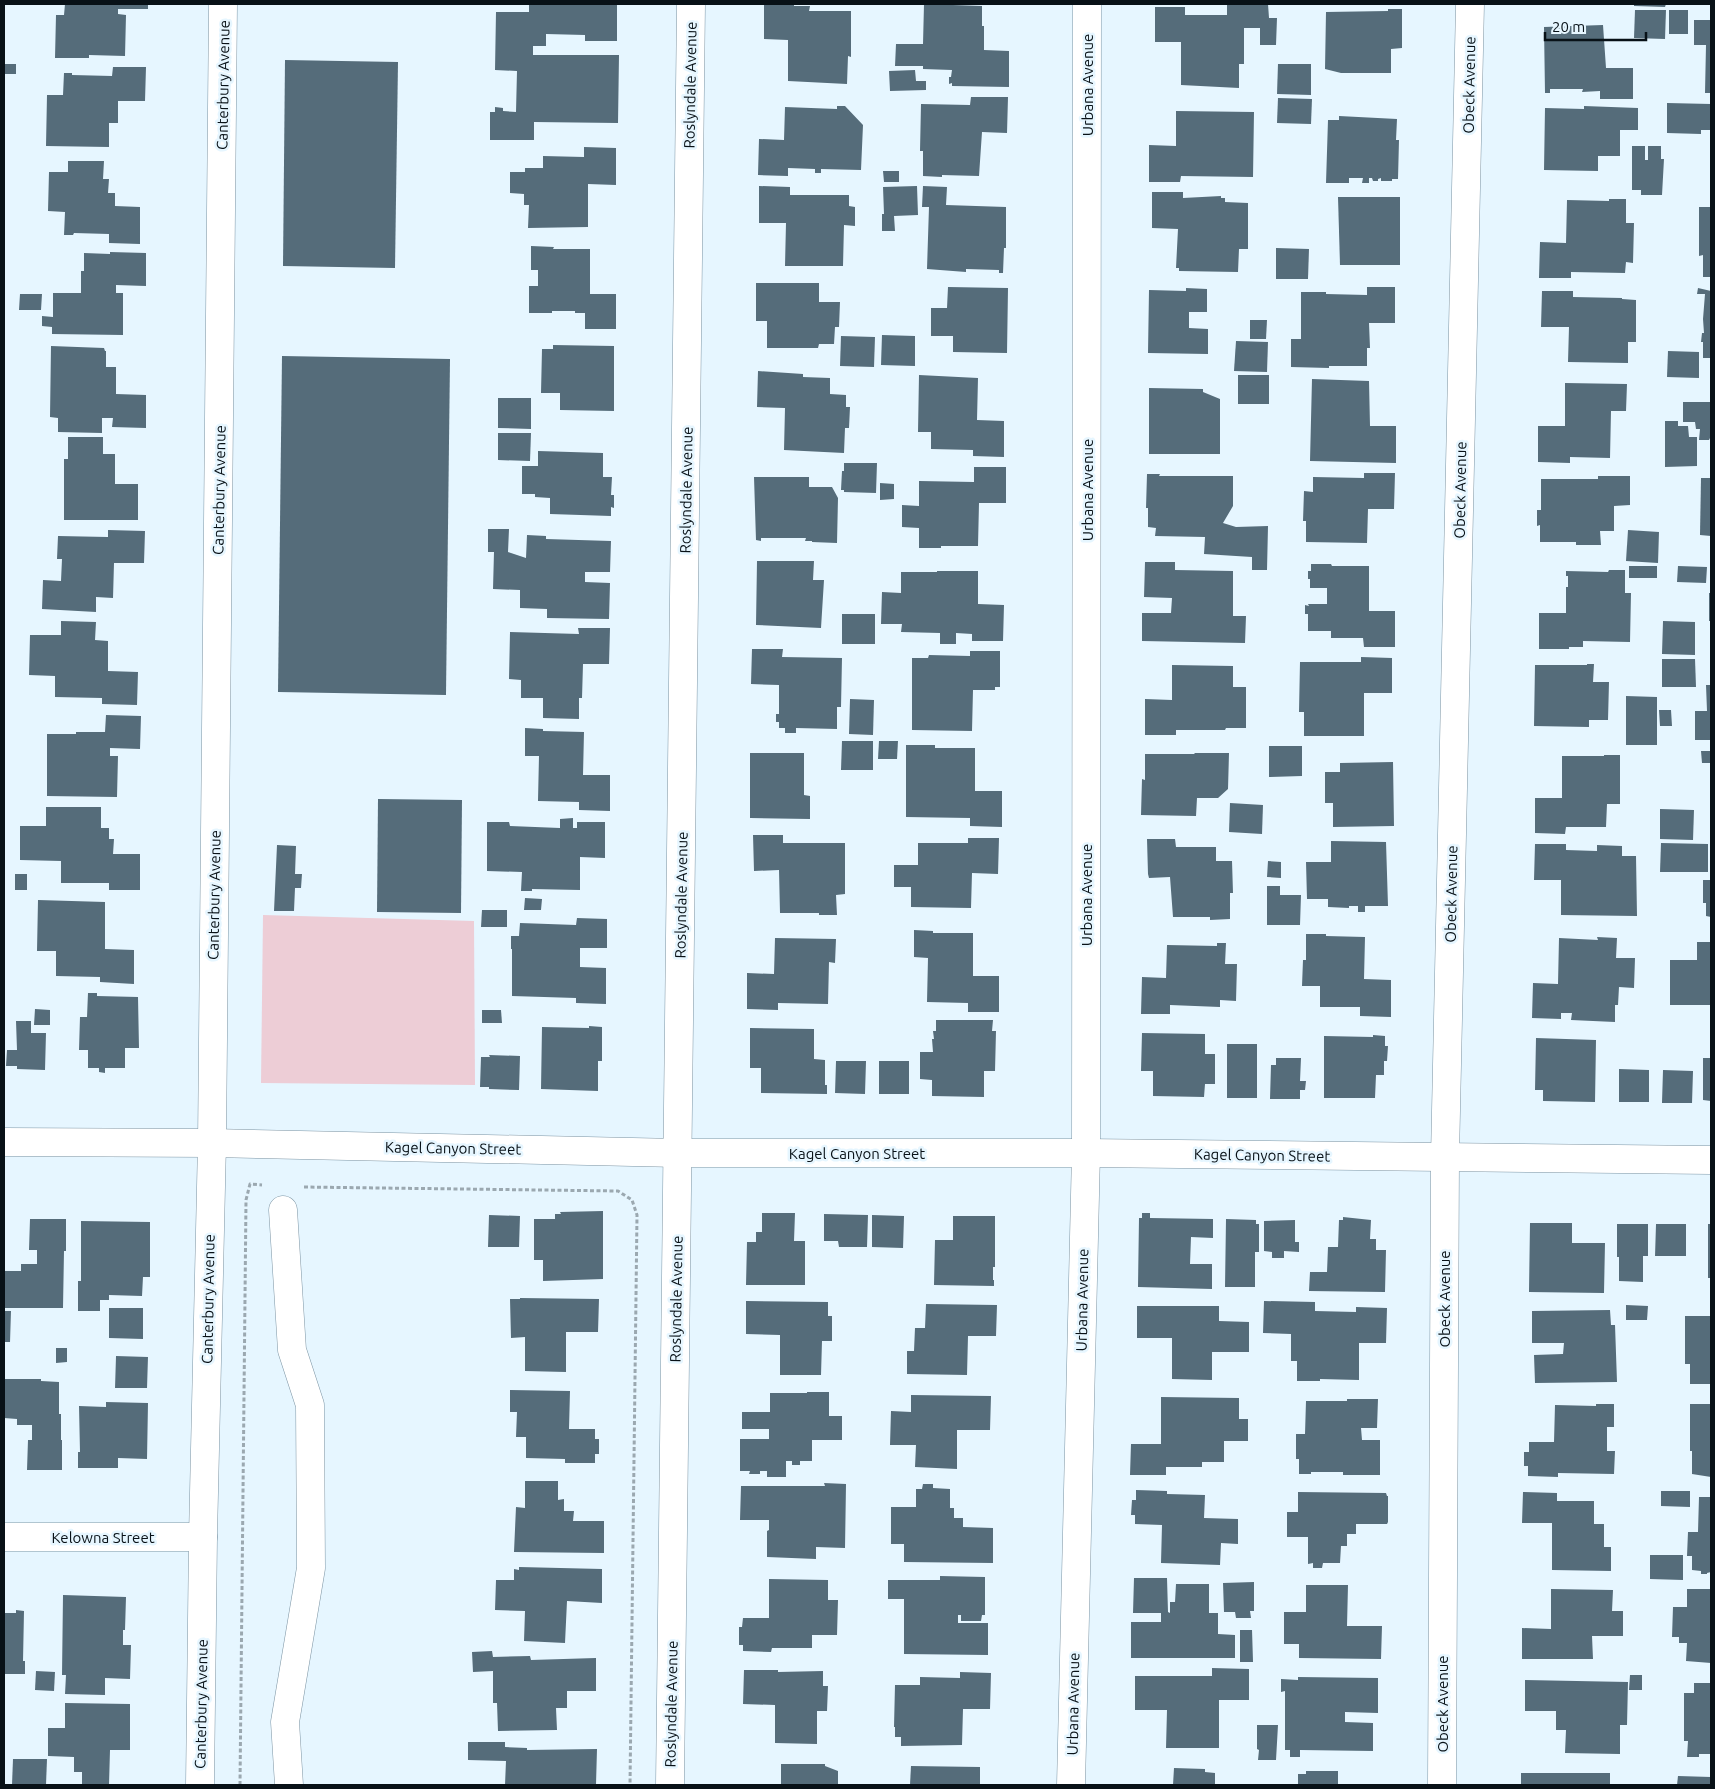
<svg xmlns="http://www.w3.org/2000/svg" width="1715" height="1789" viewBox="0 0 1715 1789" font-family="Ubuntu,sans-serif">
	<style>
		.green { fill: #edcdd6 }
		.building { fill: #556c7a }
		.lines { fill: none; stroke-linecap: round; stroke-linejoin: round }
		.minor-casing { stroke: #7d95a4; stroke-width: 29 }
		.path { stroke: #9ba8b0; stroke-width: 3; stroke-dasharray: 4 2.5; stroke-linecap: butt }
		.minor { stroke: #fff; stroke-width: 28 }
		.labels { text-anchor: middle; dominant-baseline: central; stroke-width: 5; stroke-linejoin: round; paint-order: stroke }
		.street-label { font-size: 15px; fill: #081117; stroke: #e6f6ff }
	</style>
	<rect width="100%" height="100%" fill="#e6f6ff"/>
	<polygon class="green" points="263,915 474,921 475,1085 261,1083"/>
	<g class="building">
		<polygon points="65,4 148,4 148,9 118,9 118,14 126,15 125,56 89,55 89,58 55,58 56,15 64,15"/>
		<polygon points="529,4 617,5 617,41 585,41 585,35 546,34 546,46 533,46 533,55 619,55 618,123 534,122 534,140 490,140 490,112 495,112 495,107 503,108 503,111 516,112 517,71 495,70 496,12 529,12"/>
		<polygon points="764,4 794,4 794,6 810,6 809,11 851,11 851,57 848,56 847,84 788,81 788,40 764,39"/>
		<polygon points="924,4 982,6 982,26 984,26 984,50 1009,51 1009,87 952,86 952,83 949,84 949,77 951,77 952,70 923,69 923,66 895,66 896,44 923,44"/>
		<polygon points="1227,4 1268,4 1269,18 1277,18 1276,45 1260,45 1260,28 1244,28 1244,64 1239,64 1239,88 1181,85 1181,42 1155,42 1155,7 1185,7 1185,15 1227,15"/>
		<polygon points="1634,4 1666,4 1665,7 1634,6"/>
		<polygon points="1388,9 1402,9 1402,48 1391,49 1391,73 1341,73 1325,69 1326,12 1388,11"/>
		<polygon points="1635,10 1666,10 1665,39 1634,38"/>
		<rect x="1669" y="10" width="19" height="24"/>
		<polygon points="1694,20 1711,20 1711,93 1705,93 1706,45 1694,45"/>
		<polygon points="1603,25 1606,68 1633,68 1633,99 1600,99 1600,91 1582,92 1583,89 1550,89 1550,93 1545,93 1544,27"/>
		<polygon points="285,60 398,62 395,268 283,266"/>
		<rect x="4" y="64" width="12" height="10"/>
		<polygon points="1278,64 1311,64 1311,95 1277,94"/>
		<polygon points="113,67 146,67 145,101 118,101 118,123 109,123 109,147 46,146 47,95 63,95 64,73 72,73 72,75 112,76"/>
		<polygon points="915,70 916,81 926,81 926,90 890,91 889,71"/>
		<polygon points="971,97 1008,97 1007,133 982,132 979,176 942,175 942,177 923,176 923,151 920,151 921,104 970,105"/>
		<polygon points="1278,98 1312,99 1311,124 1277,123"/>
		<polygon points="1667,103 1711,104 1711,130 1701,130 1701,134 1667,133"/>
		<polygon points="837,106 845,106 863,125 861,170 821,169 821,173 815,173 815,169 788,168 788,176 758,175 759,139 784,140 785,107 837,109"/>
		<polygon points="1584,106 1638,108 1638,130 1620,130 1620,156 1598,156 1598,171 1544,170 1545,108 1584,109"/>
		<polygon points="1176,111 1254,112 1253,177 1181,176 1180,182 1149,182 1149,145 1176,146"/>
		<polygon points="1339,116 1397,119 1396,140 1399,140 1398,179 1392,179 1392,181 1381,181 1381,178 1378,179 1378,181 1373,181 1372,178 1369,178 1369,183 1362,183 1363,178 1349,178 1349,183 1326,183 1328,120 1339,120"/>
		<polygon points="1632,146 1645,146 1645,160 1648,160 1648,146 1661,146 1661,159 1664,159 1662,195 1641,195 1641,190 1632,190"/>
		<polygon points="584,147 616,148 616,185 588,184 588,227 528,228 529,205 524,205 524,194 510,193 510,172 525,172 525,168 543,168 543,156 584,157"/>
		<polygon points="68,161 104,161 103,179 109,179 108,193 115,193 115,206 140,207 140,244 109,243 109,234 74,233 73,235 64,235 65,212 48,211 49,172 68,172"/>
		<polygon points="883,171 899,171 899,182 884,182"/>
		<polygon points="759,186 790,187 790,195 849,195 849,206 855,207 855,226 844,225 843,266 785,266 786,223 759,223"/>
		<polygon points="917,186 918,215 894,216 895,231 882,231 882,214 884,214 883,187"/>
		<polygon points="923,186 947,187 946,205 1006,207 1006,248 1004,248 1003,273 999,273 999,270 966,269 966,272 927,269 929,207 922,207"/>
		<polygon points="1152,192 1183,192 1183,198 1221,196 1221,198 1225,198 1225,202 1248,203 1248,249 1239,249 1238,272 1179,271 1179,268 1176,268 1178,229 1152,228"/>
		<polygon points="1338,197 1400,197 1400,265 1340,265"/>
		<polygon points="1609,199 1626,199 1626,223 1634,223 1633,263 1626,262 1625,273 1571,272 1571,278 1539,278 1540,242 1566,243 1567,200 1609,201"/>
		<polygon points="1699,207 1711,207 1711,277 1703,277 1703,255 1699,256"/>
		<polygon points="531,246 554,247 553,249 590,249 590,294 616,294 616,329 585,329 585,313 575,313 575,311 552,311 552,313 529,313 529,286 538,286 538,270 531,270"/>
		<polygon points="1276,248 1309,249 1308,279 1276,279"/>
		<polygon points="110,252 146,253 146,286 116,285 116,293 123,293 123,335 52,334 52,327 42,326 42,316 53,317 53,293 81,293 81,271 84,271 84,253 110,254"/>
		<polygon points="756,283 819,283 819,302 840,302 839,327 835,327 834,344 819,344 818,348 767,348 767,321 756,321"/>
		<polygon points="948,287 1008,288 1007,353 953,352 953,336 931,336 931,308 947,308"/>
		<polygon points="1367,287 1395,287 1395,323 1369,323 1370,348 1367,348 1367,366 1329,366 1329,368 1291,367 1291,339 1301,339 1301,292 1326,292 1326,294 1367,295"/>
		<polygon points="1186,288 1207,289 1207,312 1189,312 1189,328 1208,329 1208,354 1148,353 1149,290 1186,291"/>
		<polygon points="1698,288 1711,291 1711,358 1703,358 1703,342 1701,342 1702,333 1704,333 1703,319 1705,294 1697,294"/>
		<polygon points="1542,291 1573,291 1573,297 1622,298 1622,299 1636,300 1636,342 1628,342 1628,363 1568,362 1569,327 1541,327"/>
		<polygon points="20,294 42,294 41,310 19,310"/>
		<polygon points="1250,320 1267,320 1266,339 1250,339"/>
		<polygon points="882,335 915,336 915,366 881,365"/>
		<polygon points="841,336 875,337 874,367 840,366"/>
		<polygon points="1236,341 1268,342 1267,372 1234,371"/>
		<polygon points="553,345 614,346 614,411 560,410 560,393 541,393 542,349 553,349"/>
		<polygon points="51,346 104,348 105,351 106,351 106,367 116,367 116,394 146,395 146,428 112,427 113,418 102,418 102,433 58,432 58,418 50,417"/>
		<polygon points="1668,351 1699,352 1699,378 1667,377"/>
		<polygon points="282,356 450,359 446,695 278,692"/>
		<polygon points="758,371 803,374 803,377 830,378 830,394 846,395 846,407 850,407 849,428 845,428 844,453 784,450 785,408 757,407"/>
		<polygon points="919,375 978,378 977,420 1004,421 1004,457 973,456 973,450 931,449 931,432 918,432"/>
		<rect x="1238" y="375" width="31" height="29"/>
		<polygon points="1312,379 1369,381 1370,426 1396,426 1396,463 1310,461"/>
		<polygon points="1565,383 1627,384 1626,411 1611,411 1610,458 1570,457 1570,463 1538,462 1538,426 1565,426"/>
		<polygon points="1149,388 1203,389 1203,392 1220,399 1220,454 1149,454"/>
		<polygon points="498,398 531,398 531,429 498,428"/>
		<polygon points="1683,402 1711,402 1711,438 1710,438 1709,440 1699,440 1700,429 1696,429 1695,422 1683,422"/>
		<polygon points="1665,421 1678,421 1678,426 1688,426 1689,437 1697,437 1697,466 1665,467"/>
		<polygon points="498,433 531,433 530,461 498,460"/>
		<polygon points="68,437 103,437 103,454 115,454 115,484 138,484 138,520 64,520 64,459 68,459"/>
		<polygon points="538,451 603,453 603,477 612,477 611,495 614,495 614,508 611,507 611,516 550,514 550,498 535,497 535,494 522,494 522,466 538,466"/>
		<polygon points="844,463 877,463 876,493 844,492 844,490 841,490 842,471 844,471"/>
		<polygon points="974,467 1006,467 1006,503 979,503 978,546 941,546 941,548 919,548 919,528 902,527 902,505 919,506 919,481 974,482"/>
		<polygon points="1364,473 1395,473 1394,509 1368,509 1367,543 1306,542 1306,521 1303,521 1304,491 1313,492 1313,477 1364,478"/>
		<polygon points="1147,474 1160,474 1159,476 1233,476 1233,506 1223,523 1236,527 1268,526 1267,570 1252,570 1252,557 1204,554 1205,537 1155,536 1156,528 1148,527 1148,508 1146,508"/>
		<polygon points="1598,476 1630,476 1630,505 1614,506 1614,531 1600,531 1601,545 1576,545 1576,542 1540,542 1540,525 1537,526 1537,510 1541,510 1541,479 1598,479"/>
		<polygon points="754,477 809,477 809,487 832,487 838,498 837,543 812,542 812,541 805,541 806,538 761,538 761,541 756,540"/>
		<polygon points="1701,478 1711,478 1711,536 1700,535"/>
		<polygon points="880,483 894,484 894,499 880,500"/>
		<polygon points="488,529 509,529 508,552 526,558 527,535 546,536 546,539 611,541 610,572 585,572 585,582 610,583 609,619 547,618 547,609 520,608 520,590 493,589 494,552 488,552"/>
		<polygon points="108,530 145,531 144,563 114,563 113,598 96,597 96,612 42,609 43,580 61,581 62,559 57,559 58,536 108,537"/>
		<polygon points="1628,530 1659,532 1658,563 1626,561"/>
		<polygon points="757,561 814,561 813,580 824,580 821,628 756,625"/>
		<polygon points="1145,562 1175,562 1175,570 1233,571 1233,616 1246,616 1245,643 1142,641 1142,613 1171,613 1172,598 1144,597"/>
		<polygon points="1311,564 1331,564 1332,566 1369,566 1369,611 1395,611 1395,647 1364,647 1363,638 1331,638 1331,631 1308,631 1308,614 1305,614 1305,605 1309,606 1308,604 1327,604 1327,588 1310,588 1310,579 1308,579 1308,571 1311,571"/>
		<rect x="1629" y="566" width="28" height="12"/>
		<polygon points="1678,566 1707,567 1706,583 1677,582"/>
		<polygon points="1609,570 1625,570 1625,593 1631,593 1630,642 1583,641 1583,647 1569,647 1569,649 1539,649 1539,613 1566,613 1566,587 1568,587 1568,576 1566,576 1566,571 1608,572"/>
		<polygon points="937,571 978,571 978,604 1004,605 1003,641 972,641 972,634 956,633 956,644 940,644 940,633 901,632 902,624 881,624 882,592 901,593 901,572 937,572"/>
		<rect x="1709" y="593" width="2" height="28"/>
		<rect x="842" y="614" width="33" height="30"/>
		<polygon points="61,621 96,622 95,640 108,641 108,671 138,672 137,705 102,704 102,698 55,697 55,676 29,675 30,635 61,635"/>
		<polygon points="1663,621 1695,622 1695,655 1662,654"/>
		<polygon points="578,628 610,628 609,664 583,664 582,698 579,698 579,719 543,718 543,698 521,698 521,680 509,679 510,632 579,634"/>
		<polygon points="752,649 783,649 782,657 842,658 841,707 837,707 837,729 796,728 796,733 785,733 785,728 779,728 779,722 776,722 776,714 779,714 779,685 751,684"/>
		<polygon points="970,651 1000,651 1000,687 995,687 995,690 973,690 972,731 912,730 912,658 928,658 929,655 970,656"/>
		<polygon points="1361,657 1392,658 1392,693 1364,693 1364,736 1304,736 1304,712 1299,712 1300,662 1361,662"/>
		<polygon points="1662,659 1695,659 1696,687 1662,687"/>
		<polygon points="1587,664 1594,664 1593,682 1609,682 1608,720 1589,720 1589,727 1534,726 1535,665 1587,665"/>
		<polygon points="1172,665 1233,666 1233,687 1246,687 1246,728 1226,728 1225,730 1176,730 1176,735 1145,735 1145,699 1172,700"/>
		<polygon points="1706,685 1711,685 1711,740 1695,740 1695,711 1707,711"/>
		<polygon points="1626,696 1657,697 1657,745 1626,745"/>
		<polygon points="850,699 874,700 873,735 849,734"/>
		<polygon points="1659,710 1671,710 1672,726 1660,726"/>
		<polygon points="106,715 141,716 140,749 110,748 110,756 118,756 117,797 47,796 47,734 76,734 76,732 105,732"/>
		<polygon points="525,728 543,729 543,731 584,732 583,775 610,775 610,811 579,810 579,802 538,801 539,756 525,756"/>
		<polygon points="842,741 873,741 873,770 841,770"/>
		<polygon points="879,741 898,741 897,759 878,759"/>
		<polygon points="906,745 935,745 935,748 975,748 975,791 1002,791 1002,827 970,826 970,818 906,817"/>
		<polygon points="1269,746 1302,746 1302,776 1269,777"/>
		<polygon points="1701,751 1711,751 1711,763 1702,763"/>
		<polygon points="750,753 804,753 804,795 810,796 810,819 750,818"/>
		<polygon points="1194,753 1229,753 1228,789 1218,798 1197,798 1196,816 1141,815 1142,779 1145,780 1145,754 1195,754"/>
		<polygon points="1604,755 1620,755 1620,804 1607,804 1606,827 1566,827 1565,834 1535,833 1535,798 1562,798 1562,756 1604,756"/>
		<polygon points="1393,762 1394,826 1333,827 1333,803 1325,803 1325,772 1340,772 1340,763"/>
		<polygon points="378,799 462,800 461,913 377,912"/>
		<polygon points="1230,803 1263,805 1262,834 1229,832"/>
		<polygon points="46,807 101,807 101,828 109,828 109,839 114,839 113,854 140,854 140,890 109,890 109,883 61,883 61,861 20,860 20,826 46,826"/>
		<polygon points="1660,809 1694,810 1693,840 1660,839"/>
		<polygon points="573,818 573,828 577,828 577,822 605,822 605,858 580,857 580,890 532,889 532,891 521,891 522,872 487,871 487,822 509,822 510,826 560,828 560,819"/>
		<polygon points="753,835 783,835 783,843 845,843 845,894 836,895 837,915 819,915 819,913 780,913 779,870 754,871"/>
		<polygon points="968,838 999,838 998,874 972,873 971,908 911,907 911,887 894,887 894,865 918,865 918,843 968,843"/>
		<polygon points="1147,839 1175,839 1176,847 1216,847 1216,861 1232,861 1233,893 1230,893 1230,919 1210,920 1210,917 1173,917 1170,877 1149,878 1148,874"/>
		<polygon points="1331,841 1386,842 1388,906 1365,906 1365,912 1358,912 1358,906 1349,906 1349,908 1328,907 1328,899 1307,899 1306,862 1331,862"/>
		<polygon points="1661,843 1708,844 1708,872 1660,872"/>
		<polygon points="1535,844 1566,844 1566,850 1597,851 1597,845 1622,846 1622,856 1636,856 1637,916 1561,915 1561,880 1534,880"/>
		<polygon points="277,845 296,846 295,874 302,874 301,888 295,888 294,911 274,911"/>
		<polygon points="1268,861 1281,862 1281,878 1267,877"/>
		<rect x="15" y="874" width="12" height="16"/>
		<polygon points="1703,880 1711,880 1711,917 1706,916 1706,903 1703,903"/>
		<polygon points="1267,886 1280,886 1280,895 1301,895 1300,925 1267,925"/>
		<polygon points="525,898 542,899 541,910 524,910"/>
		<polygon points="38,900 105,902 105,949 134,950 134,984 100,982 100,977 56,976 56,951 37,951"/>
		<polygon points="482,910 507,910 507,927 481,927"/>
		<polygon points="577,918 607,919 607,948 580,948 580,967 606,968 606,1004 576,1003 576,998 512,996 512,949 511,949 511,936 519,936 520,923 576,925"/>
		<polygon points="914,930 933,931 933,933 973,933 973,976 999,976 999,1012 968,1012 968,1003 927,1002 928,958 914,957"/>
		<polygon points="1306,934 1326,934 1326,936 1365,937 1364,979 1391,980 1391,1017 1360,1016 1360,1007 1320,1007 1320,986 1302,986 1303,960 1306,960"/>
		<polygon points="1597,937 1617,938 1616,958 1635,958 1634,988 1619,987 1618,1005 1615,1005 1615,1022 1571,1020 1572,1013 1561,1013 1561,1019 1532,1018 1533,983 1558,984 1559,938 1598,940"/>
		<polygon points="775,938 836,939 835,963 829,962 828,1004 778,1003 778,1010 747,1009 747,973 774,974"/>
		<polygon points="1697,942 1711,942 1711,1005 1670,1005 1670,960 1697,960"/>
		<polygon points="1217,943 1226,943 1225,964 1237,964 1236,1001 1220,1000 1220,1007 1170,1005 1170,1014 1141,1014 1142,977 1166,978 1167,945 1217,946"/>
		<polygon points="88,993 97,993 97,996 138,997 139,1048 125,1048 125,1068 105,1068 105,1073 99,1072 99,1068 88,1068 88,1050 79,1050 80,1017 87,1017"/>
		<polygon points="35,1009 50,1010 50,1025 34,1025"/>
		<polygon points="482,1010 501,1010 502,1023 482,1023"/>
		<polygon points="936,1020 993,1020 992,1031 996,1031 995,1071 984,1071 984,1097 932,1096 932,1080 920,1079 920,1052 933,1052 932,1039 934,1039 933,1031 936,1031"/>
		<polygon points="16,1021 31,1021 31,1033 46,1033 45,1070 17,1069 17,1066 6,1066 7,1050 17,1050"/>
		<polygon points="589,1026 602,1027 602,1061 598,1061 598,1091 541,1089 542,1027 589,1028"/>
		<polygon points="750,1028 814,1029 814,1059 825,1060 825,1085 827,1085 827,1094 761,1093 761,1068 750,1068"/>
		<polygon points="1142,1033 1205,1034 1205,1054 1215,1054 1215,1084 1205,1084 1204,1097 1153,1096 1153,1071 1141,1071"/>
		<polygon points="1373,1035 1385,1036 1385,1046 1388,1046 1387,1061 1384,1061 1384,1075 1376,1075 1375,1098 1324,1098 1324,1036 1373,1037"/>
		<polygon points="1536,1038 1596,1040 1595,1102 1543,1101 1543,1090 1535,1090"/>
		<rect x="1227" y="1044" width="30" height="54"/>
		<polygon points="489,1055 520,1056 519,1090 489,1089 489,1087 480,1087 481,1057 490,1057"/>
		<polygon points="1276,1058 1301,1058 1300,1081 1306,1081 1305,1090 1300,1090 1300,1099 1270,1099 1271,1065 1276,1065"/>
		<polygon points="1703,1058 1711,1058 1711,1101 1703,1100"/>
		<polygon points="836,1061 866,1061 865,1094 835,1093"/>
		<rect x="879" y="1061" width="30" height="33"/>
		<polygon points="1619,1069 1649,1070 1649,1102 1619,1102"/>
		<polygon points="1663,1070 1693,1071 1692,1103 1662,1103"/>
		<polygon points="603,1211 603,1279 543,1281 543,1260 534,1260 534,1219 555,1219 555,1214 561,1214 560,1212"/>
		<polygon points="762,1213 795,1213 794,1241 805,1241 805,1285 746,1285 747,1242 756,1242 756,1232 762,1232"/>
		<polygon points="1142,1213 1150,1213 1150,1218 1213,1219 1213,1238 1191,1237 1190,1264 1212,1264 1212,1289 1138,1287 1139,1218 1142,1218"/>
		<polygon points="824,1214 868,1215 867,1247 839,1247 838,1241 824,1241"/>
		<polygon points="489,1215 520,1216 519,1247 488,1247"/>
		<polygon points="872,1215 904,1216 903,1248 872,1247"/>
		<polygon points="953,1216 995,1216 995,1267 993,1267 993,1280 994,1280 994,1286 934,1285 935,1240 953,1240"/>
		<polygon points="1343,1217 1371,1220 1370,1239 1376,1239 1376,1250 1386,1250 1385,1292 1309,1291 1310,1272 1327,1272 1328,1247 1338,1247 1339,1220 1343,1220"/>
		<polygon points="30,1219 66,1219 66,1251 64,1251 63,1308 4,1308 4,1271 21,1271 21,1264 37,1264 37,1250 29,1250"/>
		<polygon points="1226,1219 1256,1220 1256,1224 1259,1224 1259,1252 1255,1252 1255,1287 1225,1287"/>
		<polygon points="1295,1220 1295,1242 1299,1242 1299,1252 1284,1251 1284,1258 1272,1258 1272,1252 1264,1251 1264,1221"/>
		<polygon points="81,1221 150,1222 150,1277 143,1277 142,1296 109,1295 109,1300 100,1300 100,1311 78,1311 78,1281 81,1281"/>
		<polygon points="1530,1223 1572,1223 1572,1243 1605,1243 1604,1293 1529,1292"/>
		<polygon points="1617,1224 1648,1224 1648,1256 1643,1256 1643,1282 1619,1281 1619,1257 1617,1257"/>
		<polygon points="1656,1224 1686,1224 1686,1256 1655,1256"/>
		<rect x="1708" y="1224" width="3" height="54"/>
		<polygon points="520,1298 599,1299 598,1332 566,1332 566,1372 525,1371 525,1337 511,1338 510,1299 520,1299"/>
		<polygon points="746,1301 828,1302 828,1316 832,1316 832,1341 822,1341 821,1375 780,1375 780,1335 746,1334"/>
		<polygon points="1264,1301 1315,1302 1315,1311 1356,1312 1356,1307 1387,1308 1386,1343 1359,1343 1359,1380 1320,1379 1320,1381 1297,1381 1297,1361 1291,1361 1291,1334 1263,1333"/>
		<polygon points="926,1304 997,1305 996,1336 968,1336 967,1375 907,1374 907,1351 914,1351 915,1328 925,1328"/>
		<polygon points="1626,1305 1648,1306 1647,1320 1626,1320"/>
		<polygon points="1137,1306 1219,1306 1219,1321 1249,1322 1249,1352 1212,1352 1212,1380 1172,1379 1172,1338 1137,1338"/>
		<polygon points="109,1308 143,1308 143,1339 109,1338"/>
		<polygon points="1610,1310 1611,1325 1615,1325 1617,1382 1535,1383 1534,1355 1563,1354 1564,1343 1532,1343 1532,1311"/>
		<polygon points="4,1311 11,1311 10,1342 4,1342"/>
		<polygon points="1685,1316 1711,1316 1711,1384 1690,1384 1690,1364 1685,1364"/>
		<polygon points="56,1348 67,1348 67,1362 56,1363"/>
		<polygon points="116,1356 148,1357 147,1388 115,1388"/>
		<polygon points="4,1379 41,1379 41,1381 59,1382 59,1414 61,1414 61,1440 62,1440 62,1470 27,1470 28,1440 32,1440 32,1425 17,1425 17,1419 4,1418"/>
		<polygon points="510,1390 570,1391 569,1429 595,1429 595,1439 599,1439 599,1454 595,1454 595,1463 565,1463 565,1459 526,1458 526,1437 516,1437 517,1412 510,1412"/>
		<polygon points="807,1392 829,1392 829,1416 842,1416 842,1440 812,1440 812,1461 800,1461 800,1465 792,1465 792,1461 786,1461 786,1477 767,1477 767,1471 760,1471 760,1474 749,1474 750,1471 740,1471 740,1439 769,1439 769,1429 742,1429 742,1412 770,1412 770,1393 807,1393"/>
		<polygon points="911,1395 991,1396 990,1430 957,1430 957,1469 915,1467 916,1445 890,1445 891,1411 911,1412"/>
		<polygon points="1161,1397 1239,1398 1239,1419 1248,1419 1248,1441 1224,1441 1224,1462 1202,1462 1202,1467 1166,1467 1166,1475 1130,1475 1131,1444 1161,1444"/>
		<polygon points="1347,1399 1378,1399 1377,1428 1361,1428 1362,1440 1380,1440 1380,1475 1343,1475 1343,1472 1311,1472 1311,1474 1299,1474 1299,1459 1296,1459 1296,1434 1305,1434 1306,1401 1347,1401"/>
		<polygon points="106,1402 148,1403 147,1459 118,1458 118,1468 78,1468 78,1452 80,1452 79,1406 106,1407"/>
		<polygon points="1596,1404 1614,1404 1614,1427 1607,1427 1607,1451 1615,1451 1614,1474 1558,1473 1558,1477 1528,1476 1528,1466 1524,1466 1524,1452 1529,1452 1529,1442 1554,1442 1555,1405 1596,1406"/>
		<polygon points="1690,1404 1711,1404 1711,1477 1692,1474 1692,1451 1690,1451"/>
		<polygon points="525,1481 558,1481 558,1500 564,1499 564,1511 574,1511 573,1521 604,1521 604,1553 514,1552 516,1507 525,1508"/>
		<polygon points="824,1483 846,1484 845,1548 816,1547 816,1559 767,1557 767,1531 769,1530 769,1520 740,1520 741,1486 825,1486"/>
		<polygon points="923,1484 933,1484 933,1488 950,1489 950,1508 954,1508 954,1518 963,1518 963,1527 993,1528 993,1563 904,1562 904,1544 891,1544 891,1507 916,1507 916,1489 922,1489"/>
		<polygon points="1136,1490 1167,1491 1167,1494 1205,1495 1204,1518 1238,1519 1238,1544 1221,1543 1220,1565 1161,1563 1162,1525 1135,1524 1135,1515 1131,1515 1132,1500 1136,1500"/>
		<polygon points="1661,1491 1690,1491 1690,1507 1661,1506"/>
		<polygon points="1298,1492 1386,1493 1387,1496 1388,1496 1388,1522 1387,1524 1356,1524 1356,1534 1347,1534 1347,1546 1341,1546 1340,1563 1323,1563 1322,1568 1313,1568 1313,1563 1308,1564 1308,1537 1287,1537 1287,1512 1298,1512"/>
		<polygon points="1523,1492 1557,1493 1557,1501 1594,1501 1594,1524 1604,1524 1604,1547 1611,1547 1611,1571 1552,1570 1552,1523 1522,1523"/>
		<polygon points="1699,1497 1711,1497 1711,1572 1707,1573 1707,1574 1701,1574 1701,1571 1692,1570 1692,1556 1687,1556 1688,1532 1698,1532"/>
		<polygon points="1650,1555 1683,1555 1683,1580 1650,1579"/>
		<polygon points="519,1567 602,1569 602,1603 567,1601 565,1643 524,1641 525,1611 495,1610 496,1580 514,1580 514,1569 519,1570"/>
		<polygon points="940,1576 985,1577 985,1615 982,1615 981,1621 961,1621 961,1615 958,1615 958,1623 988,1623 988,1655 904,1654 904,1599 888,1599 888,1580 940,1580"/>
		<polygon points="1134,1578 1167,1578 1168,1612 1170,1613 1170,1602 1175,1602 1176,1584 1209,1584 1209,1613 1218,1613 1218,1634 1235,1635 1235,1658 1131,1658 1131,1622 1161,1622 1161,1613 1133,1613"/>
		<polygon points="769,1579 828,1580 828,1600 838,1600 837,1635 812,1635 812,1648 772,1648 771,1652 743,1651 743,1645 739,1645 739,1627 742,1627 743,1618 769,1618"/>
		<polygon points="1254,1582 1254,1611 1250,1611 1251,1618 1236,1618 1235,1612 1224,1612 1223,1583"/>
		<polygon points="1306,1585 1348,1585 1347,1626 1382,1626 1381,1659 1299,1658 1299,1644 1284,1644 1284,1612 1306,1612"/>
		<polygon points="1551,1589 1613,1590 1612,1611 1623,1611 1623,1636 1592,1636 1593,1659 1522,1659 1522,1628 1551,1629"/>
		<polygon points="1687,1589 1711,1589 1711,1663 1686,1661 1687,1643 1679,1643 1679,1637 1672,1637 1673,1607 1687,1607"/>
		<polygon points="63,1595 126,1597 125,1630 123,1630 123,1645 131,1645 130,1679 105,1678 105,1695 65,1694 66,1675 62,1675"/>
		<polygon points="16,1610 24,1611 23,1661 25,1661 25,1674 4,1674 4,1613 16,1613"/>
		<polygon points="1240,1630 1252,1630 1253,1662 1240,1662"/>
		<polygon points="492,1651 493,1657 530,1656 531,1660 596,1658 596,1691 567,1691 567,1708 556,1708 557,1730 498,1731 497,1703 493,1703 493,1671 473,1672 472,1652"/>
		<polygon points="1212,1668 1249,1669 1249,1700 1219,1700 1219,1748 1166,1748 1167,1710 1135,1710 1135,1676 1212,1676"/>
		<polygon points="744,1670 778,1670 778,1672 823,1671 823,1686 828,1686 827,1711 817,1711 817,1744 775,1743 775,1705 743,1704"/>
		<polygon points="36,1671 55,1672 54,1691 35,1690"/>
		<polygon points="960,1672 991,1673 990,1709 963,1709 962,1745 901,1746 901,1737 895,1737 895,1727 894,1727 895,1685 920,1685 920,1677 960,1678"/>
		<polygon points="1630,1675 1642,1675 1642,1690 1629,1690"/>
		<polygon points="1298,1677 1378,1678 1378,1713 1345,1712 1345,1722 1373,1723 1373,1751 1300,1750 1300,1757 1290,1757 1290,1750 1285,1750 1285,1691 1281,1692 1281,1679 1298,1680"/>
		<polygon points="1525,1680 1628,1682 1627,1725 1620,1725 1620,1754 1565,1753 1566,1730 1556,1730 1556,1711 1525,1711"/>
		<polygon points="1694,1683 1711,1683 1711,1754 1699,1754 1699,1757 1687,1757 1688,1741 1684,1741 1684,1693 1694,1693"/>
		<polygon points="65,1703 130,1704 130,1750 110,1750 109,1785 82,1785 82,1772 74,1772 74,1757 48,1756 48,1728 65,1728"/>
		<polygon points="1257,1725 1278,1725 1276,1760 1258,1760 1259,1750 1257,1749"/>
		<polygon points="468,1742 505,1742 505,1747 527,1748 527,1750 597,1749 596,1785 505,1785 506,1761 468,1760"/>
		<polygon points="13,1759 47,1759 46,1785 12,1785"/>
		<polygon points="781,1764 825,1764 825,1766 838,1771 838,1785 781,1785"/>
		<polygon points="911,1766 980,1767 980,1785 910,1785"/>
		<polygon points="1174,1768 1205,1769 1205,1772 1215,1773 1215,1785 1173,1785"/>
		<polygon points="1306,1771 1338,1771 1338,1785 1298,1785 1298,1774 1306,1774"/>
		<rect x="1521" y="1773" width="89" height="12"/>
		<polygon points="1678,1776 1711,1777 1711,1785 1677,1785"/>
	</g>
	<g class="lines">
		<defs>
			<g id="minor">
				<polyline points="4,1142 212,1143 678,1153 1086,1153 1711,1160"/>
				<polyline points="283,1210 292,1350 310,1405 311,1568 285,1722 289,1785"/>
				<polyline points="4,1537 203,1537"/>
				<polyline points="200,1785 203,1537 212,1143 223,4"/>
				<polyline points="670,1785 691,4"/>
				<polyline points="1071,1785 1086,1153 1087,4"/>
				<polyline points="1442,1785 1445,1157 1470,4"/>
			</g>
		</defs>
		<use href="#minor" class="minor-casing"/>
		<g class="path">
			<polyline points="304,1187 618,1191 632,1200 637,1215 630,1785"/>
			<polyline points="240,1785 246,1200 250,1184 262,1185"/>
		</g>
		<use href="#minor" class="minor"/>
	</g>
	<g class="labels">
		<g class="street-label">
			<text transform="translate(223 85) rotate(-89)">Canterbury Avenue</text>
			<text transform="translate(690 85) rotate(-89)">Roslyndale Avenue</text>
			<text transform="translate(1087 85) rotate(-90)">Urbana Avenue</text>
			<text transform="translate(1469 85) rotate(-89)">Obeck Avenue</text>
			<text transform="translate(219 490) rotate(-89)">Canterbury Avenue</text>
			<text transform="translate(686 490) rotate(-89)">Roslyndale Avenue</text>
			<text transform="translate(1087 490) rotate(-90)">Urbana Avenue</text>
			<text transform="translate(1460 490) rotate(-89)">Obeck Avenue</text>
			<text transform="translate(1451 894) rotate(-89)">Obeck Avenue</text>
			<text transform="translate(214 895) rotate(-89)">Canterbury Avenue</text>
			<text transform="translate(681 895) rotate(-89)">Roslyndale Avenue</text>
			<text transform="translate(1086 895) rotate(-90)">Urbana Avenue</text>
			<text transform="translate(453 1148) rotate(1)">Kagel Canyon Street</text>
			<text x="857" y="1153">Kagel Canyon Street</text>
			<text transform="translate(1262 1155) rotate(1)">Kagel Canyon Street</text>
			<text transform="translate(208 1299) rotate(-89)">Canterbury Avenue</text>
			<text transform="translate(676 1299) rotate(-89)">Roslyndale Avenue</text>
			<text transform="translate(1444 1299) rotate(-90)">Obeck Avenue</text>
			<text transform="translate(1082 1300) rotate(-89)">Urbana Avenue</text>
			<text x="103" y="1537">Kelowna Street</text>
			<text transform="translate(201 1704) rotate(-89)">Canterbury Avenue</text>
			<text transform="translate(671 1704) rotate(-89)">Roslyndale Avenue</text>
			<text transform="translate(1073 1704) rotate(-89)">Urbana Avenue</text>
			<text transform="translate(1442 1704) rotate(-90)">Obeck Avenue</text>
		</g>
	</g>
	<rect width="1715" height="1789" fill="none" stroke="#081117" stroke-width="10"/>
	<path d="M1545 32v8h101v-8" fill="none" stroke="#081117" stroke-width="2.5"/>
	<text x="1552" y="32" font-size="15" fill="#081117" stroke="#e6f6ff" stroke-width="4" paint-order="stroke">20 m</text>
</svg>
